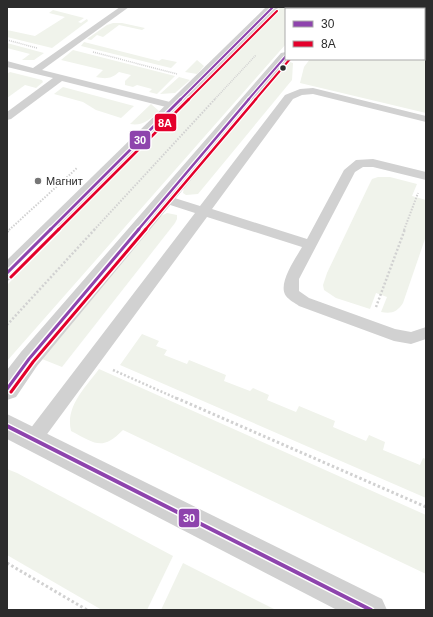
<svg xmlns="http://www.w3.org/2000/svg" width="433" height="617" viewBox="0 0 433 617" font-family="Arial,sans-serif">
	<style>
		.green { fill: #f0f3eb }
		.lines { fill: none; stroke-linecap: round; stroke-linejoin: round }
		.path-far3 { stroke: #d1d1d1; stroke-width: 1.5; stroke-dasharray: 1 1; stroke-linecap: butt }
		.path-far2 { stroke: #d1d1d1; stroke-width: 2; stroke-dasharray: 1.5 1.5; stroke-linecap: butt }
		.path-far1 { stroke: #d1d1d1; stroke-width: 2.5; stroke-dasharray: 2 2; stroke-linecap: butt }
		.path { stroke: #d1d1d1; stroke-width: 3; stroke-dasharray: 2.5 2.5; stroke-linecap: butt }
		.lane { fill: #d1d1d1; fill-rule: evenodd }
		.street { fill: #d1d1d1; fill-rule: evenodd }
		.bus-1-far3-casing { stroke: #fff; stroke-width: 4 }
		.bus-1-far2-casing { stroke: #fff; stroke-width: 5 }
		.bus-1-far1-casing { stroke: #fff; stroke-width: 6 }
		.bus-1-casing { stroke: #fff; stroke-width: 7 }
		.bus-2-far2-casing { stroke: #fff; stroke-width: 4 }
		.bus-2-far1-casing { stroke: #fff; stroke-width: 5 }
		.bus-2-casing { stroke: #fff; stroke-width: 6 }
		.bus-1-far3 { stroke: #8e44ad; stroke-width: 2 }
		.bus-1-far2 { stroke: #8e44ad; stroke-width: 2.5 }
		.bus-1-far1 { stroke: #8e44ad; stroke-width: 3 }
		.bus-1 { stroke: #8e44ad; stroke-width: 4 }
		.bus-2-far2 { stroke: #e4002b; stroke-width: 2 }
		.bus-2-far1 { stroke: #e4002b; stroke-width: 2.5 }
		.bus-2 { stroke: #e4002b; stroke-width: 3 }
		.bus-dot { fill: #2c2c2c; stroke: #fff; stroke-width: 1.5 }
		.poi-dot { fill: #767676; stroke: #fff; stroke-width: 1.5 }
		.labels { text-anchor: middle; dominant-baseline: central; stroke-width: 4; stroke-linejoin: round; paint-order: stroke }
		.poi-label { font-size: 11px; fill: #2c2c2c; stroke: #fff; text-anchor: start }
		.line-badge { stroke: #fff; stroke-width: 1.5 }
		.badge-label { font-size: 11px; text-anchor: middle; font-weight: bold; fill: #fff }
	</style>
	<rect width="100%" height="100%" fill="#fff"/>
	<g class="green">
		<polygon points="280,7 318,7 316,9 286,9 286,44 7,361 7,285"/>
		<polygon points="53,10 84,18 78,22 81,23 87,19 88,21 52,48 7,37 7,30 35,36 65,17 49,13"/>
		<polygon points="113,23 122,23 145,28 142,30 119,25 103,37 97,35 91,40 87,39 107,25"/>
		<polygon points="84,42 159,61 162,59 177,62 171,68 81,46"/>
		<polygon points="7,43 44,53 34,60 22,60 30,54 7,48"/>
		<path d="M73,50L175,76L157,94L149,92L152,89L137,85L133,87L125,85V81L131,75L119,72C111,79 106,79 96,77L103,70L61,60Z"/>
		<polygon points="424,54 426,55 426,113 300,83 304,67 310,59 424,59"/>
		<polygon points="197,60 204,66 197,74 185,72"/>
		<polygon points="290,62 293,63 292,80 198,194 186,195 183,193 184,187"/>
		<polygon points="10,72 42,80 43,82 36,88 25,85 7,98 7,74"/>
		<polygon points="179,77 190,80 175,93 160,94"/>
		<polygon points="63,87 134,106 121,118 96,110 83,102 54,94"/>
		<path d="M151,104L159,111C149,120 143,126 130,124Z"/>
		<path d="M378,177H390L417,184L412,196L426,200V236L403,303C397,312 392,314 381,312L387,297L376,293L370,309L336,298L324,290L323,285L327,273L369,185L372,179Z"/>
		<polygon points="167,213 177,215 177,219 175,223 62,367 42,359 159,217"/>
		<polygon points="142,334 159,341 156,346 167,350 164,355 187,364 189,360 226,375 224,381 250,391 253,388 269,395 267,400 296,412 299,406 335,421 333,427 366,441 369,435 385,442 383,450 420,465 423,458 426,459 426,498 120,365"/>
		<path d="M99,369L426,515V574L123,430C102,451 96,444 71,431C65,406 86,387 99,369Z"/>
		<polygon points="7,469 17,473 173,556 147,610 102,610 7,555"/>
		<polygon points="183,563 276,610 161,610"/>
	</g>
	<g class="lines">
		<g class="path-far3">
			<polyline points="298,9 300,7"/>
			<polyline points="7,40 37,48"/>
			<polyline points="93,52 177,74"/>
			<polyline points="214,100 256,55"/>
		</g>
		<g class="path-far2">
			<polyline points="9,230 77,168"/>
			<polyline points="94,230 215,99"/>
			<polyline points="404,230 418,193"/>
		</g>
		<g class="path-far1">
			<polyline points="7,232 10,229"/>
			<polyline points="376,307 405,229"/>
			<polyline points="7,325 95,229"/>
			<polyline points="113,370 178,399"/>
		</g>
		<g class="path">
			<polyline points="176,398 426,507"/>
			<polyline points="7,563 87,610"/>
		</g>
		<g class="lane">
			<polygon points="120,7 129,7 42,70 178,104 179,106 178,108 174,109 62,81 11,119 7,120 7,112 53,78 7,67 7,61 33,68"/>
			<polygon points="359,7 368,7 367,9 358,9"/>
			<polygon points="424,48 426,49 426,55 424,54"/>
			<path d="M313,88L426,116V122L313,94L302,95L293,99L212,209L307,239L344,170L356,160L373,159L426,172V180L373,167H363L355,172L299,279V291L309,298L395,329L411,332L426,327V339L411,344L394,341L299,306C295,303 289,300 286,296C277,284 296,258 302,247L207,217L39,445L33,448L27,445L24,439L27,433L195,213L161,202L159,199L161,196L165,195L200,206L285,95L300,89Z"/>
		</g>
		<g class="street">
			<polygon points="266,7 279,7 14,278 7,281 7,260"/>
			<polygon points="320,7 332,7 331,9 319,9"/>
			<polygon points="286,52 286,59 291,59 37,366 16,397 7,400 7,370 21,352 281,53"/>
			<polygon points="7,414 382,599 387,610 337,610 7,439"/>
		</g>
		<defs>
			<g id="bus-1-far3">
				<polyline points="180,100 273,7"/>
				<polyline points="248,100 286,56"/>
			</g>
			<g id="bus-1-far2">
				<polyline points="50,230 181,99"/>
				<polyline points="138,230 249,99"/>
			</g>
			<g id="bus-1-far1">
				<polyline points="7,273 51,229"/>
				<polyline points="7,389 29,359 139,229"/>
			</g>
			<polyline id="bus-1" points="7,426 371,610"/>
			<g id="bus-2-far2">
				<polyline points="188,100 277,11"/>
				<polyline points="255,100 290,59"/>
			</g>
			<g id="bus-2-far1">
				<polyline points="58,230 189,99"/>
				<polyline points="145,230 256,99"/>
			</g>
			<g id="bus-2">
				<polyline points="11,277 59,229"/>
				<polyline points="11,392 33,362 146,229"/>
			</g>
		</defs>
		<use href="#bus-1-far3" class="bus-1-far3-casing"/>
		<use href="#bus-1-far2" class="bus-1-far2-casing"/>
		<use href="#bus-1-far1" class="bus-1-far1-casing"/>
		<use href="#bus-1" class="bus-1-casing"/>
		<use href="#bus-2-far2" class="bus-2-far2-casing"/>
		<use href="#bus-2-far1" class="bus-2-far1-casing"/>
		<use href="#bus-2" class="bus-2-casing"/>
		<use href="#bus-1-far3" class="bus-1-far3"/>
		<use href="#bus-1-far2" class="bus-1-far2"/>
		<use href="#bus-1-far1" class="bus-1-far1"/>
		<use href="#bus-1" class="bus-1"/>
		<use href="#bus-2-far2" class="bus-2-far2"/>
		<use href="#bus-2-far1" class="bus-2-far1"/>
		<use href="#bus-2" class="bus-2"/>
	</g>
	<circle class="bus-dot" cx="283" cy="68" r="3.5"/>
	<circle class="poi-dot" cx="38" cy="181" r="4"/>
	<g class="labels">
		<g class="poi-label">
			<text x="46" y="181">Магнит</text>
		</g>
	</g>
	<g class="line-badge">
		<rect x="154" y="113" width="23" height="19" rx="4" fill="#e4002b"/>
		<rect x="129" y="130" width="22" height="20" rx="4" fill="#8e44ad"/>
		<rect x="178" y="508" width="22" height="20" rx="4" fill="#8e44ad"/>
	</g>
	<g class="badge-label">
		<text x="165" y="127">8А</text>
		<text x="140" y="144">30</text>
		<text x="189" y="522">30</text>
	</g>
	<rect width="433" height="617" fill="none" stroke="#2c2c2c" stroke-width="16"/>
	<rect x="285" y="8" width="140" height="52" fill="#ffffff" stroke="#ababab"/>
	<rect x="293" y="21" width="20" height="6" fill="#8e44ad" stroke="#ababab"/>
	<text x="321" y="28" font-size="12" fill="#2c2c2c">30</text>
	<rect x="293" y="41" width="20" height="6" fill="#e4002b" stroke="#ababab"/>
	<text x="321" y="48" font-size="12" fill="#2c2c2c">8А</text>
</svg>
